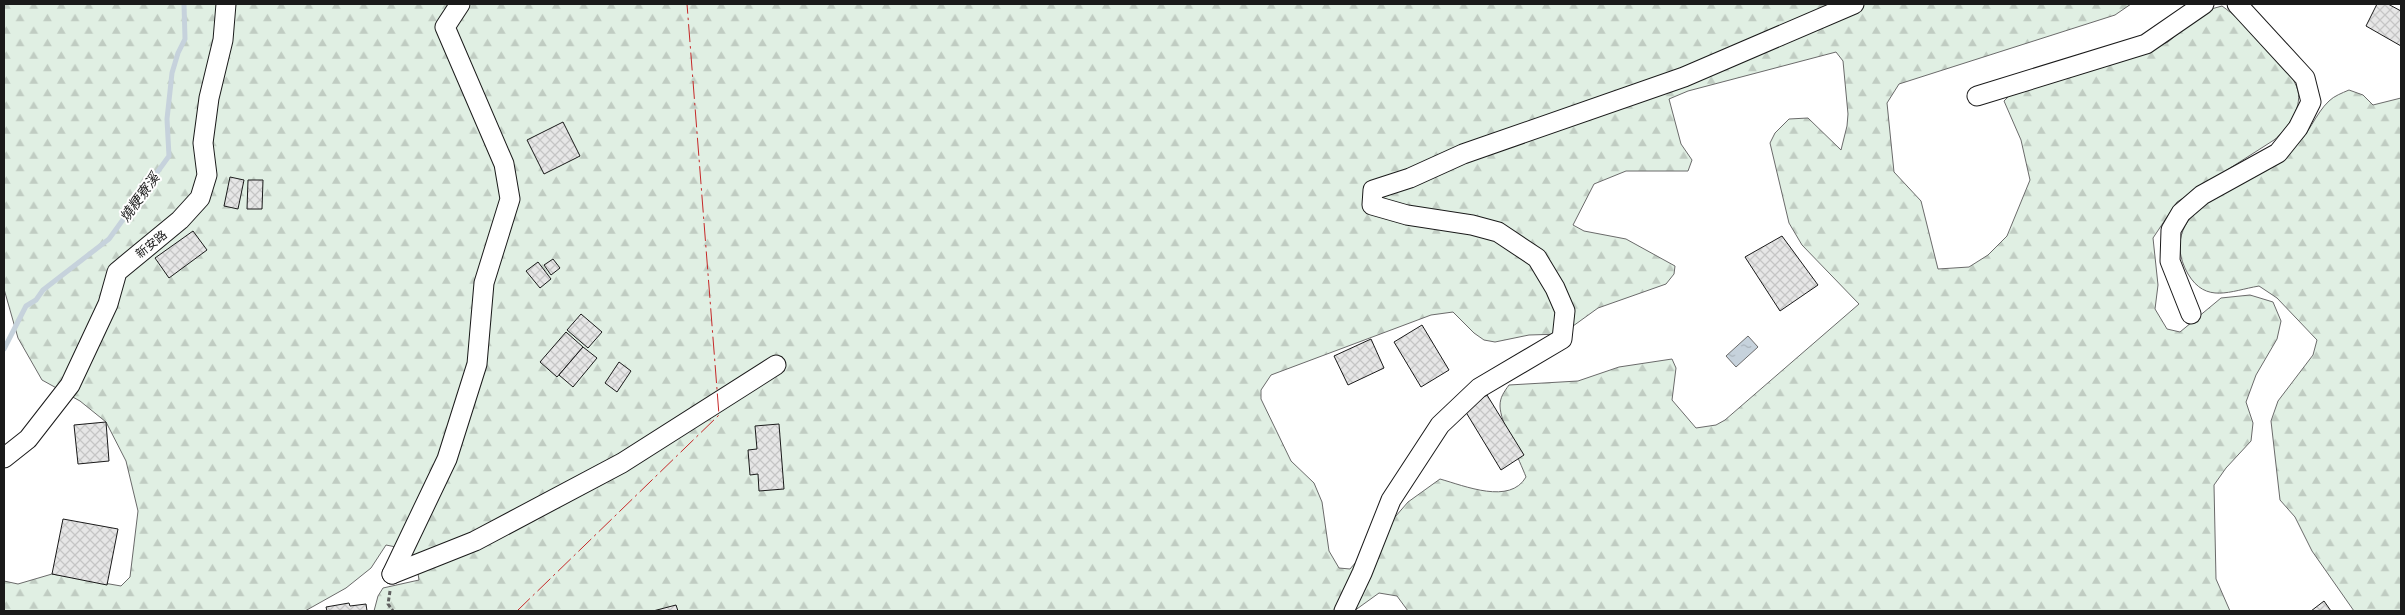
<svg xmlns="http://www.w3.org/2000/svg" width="2405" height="615" viewBox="0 0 2405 615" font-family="'Open Sans','Noto Sans TC',sans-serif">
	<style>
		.forest { fill: url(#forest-firs); stroke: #6a6a6a; fill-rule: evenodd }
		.water { fill: url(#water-ripples); stroke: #6a6a6a }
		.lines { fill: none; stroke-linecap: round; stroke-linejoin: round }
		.stream { stroke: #c6d2dc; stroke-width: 5 }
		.building { fill: url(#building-cross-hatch); stroke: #1a1a1a }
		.minor-casing { stroke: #1a1a1a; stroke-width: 21 }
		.path { stroke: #5f5f5f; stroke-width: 3; stroke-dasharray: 4 2.5; stroke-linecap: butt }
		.minor { stroke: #fff; stroke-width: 19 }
		.power { stroke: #c62828; stroke-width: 1; stroke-dasharray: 18 4 2.5 4; stroke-linecap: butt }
		.labels { text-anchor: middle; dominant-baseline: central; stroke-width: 4; stroke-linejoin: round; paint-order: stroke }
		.street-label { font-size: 12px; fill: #1a1a1a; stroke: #fff }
		.water-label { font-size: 14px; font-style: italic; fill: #1a1a1a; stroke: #fff }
	</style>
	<defs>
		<pattern id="forest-firs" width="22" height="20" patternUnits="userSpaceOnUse" patternTransform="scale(1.25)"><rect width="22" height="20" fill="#e0efe3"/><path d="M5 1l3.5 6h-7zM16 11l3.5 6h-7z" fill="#c0ccc2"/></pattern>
		<pattern id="water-ripples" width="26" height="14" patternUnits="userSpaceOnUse" patternTransform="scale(1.25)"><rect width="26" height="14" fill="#c6d2dc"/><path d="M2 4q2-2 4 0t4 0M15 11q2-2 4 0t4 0" fill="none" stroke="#aab4bc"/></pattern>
		<pattern id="building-cross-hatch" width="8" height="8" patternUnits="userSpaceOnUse" patternTransform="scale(1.25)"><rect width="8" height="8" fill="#e6e6e6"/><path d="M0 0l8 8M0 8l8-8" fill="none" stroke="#c5c5c5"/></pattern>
	</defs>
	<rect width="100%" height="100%" fill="#fff"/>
	<g class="forest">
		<path d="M4,4H2131L2115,15L1899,84L1887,103L1894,172L1921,201L1938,269L1969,267L1988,255L2007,236L2030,180L2021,140L2004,101L2012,93L2116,62L2168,42L2204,11L2222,6C2242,20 2292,66 2298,91C2302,109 2287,129 2274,140L2177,202L2153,238L2158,285L2155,309L2167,329L2180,332L2221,298L2250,295L2273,302L2281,321L2277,339L2256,375L2246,402L2253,423L2251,441L2226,468L2214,485L2216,579L2230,611H1408L1397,596L1379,593L1354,611H374L378,596L383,588L419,580L417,567L396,547L386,545L371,568L346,588L305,611H4V581L18,584L52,574L121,586L130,577L138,511L126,461L106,422L80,401L42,380L18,338L4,289ZM1836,52L1843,61L1848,114L1847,126L1841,150L1808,118L1789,119L1775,133L1770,143L1789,223L1802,245L1859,304L1725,420L1716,425L1696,428L1672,400L1676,368L1672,359L1619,367L1578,381L1509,385C1504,392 1500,397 1500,406C1500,421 1520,461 1526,477C1510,505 1465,486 1440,479L1408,502L1350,569L1339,568L1329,551L1322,502L1314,483L1291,461L1261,399V390L1271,375L1431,315L1453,312L1474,333L1484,340L1495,342L1529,335L1562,334L1598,308L1666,284L1674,274L1675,266L1626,239L1584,231L1573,225L1594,184L1626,171H1688L1692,160L1681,144L1669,99L1688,91Z"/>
		<path d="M2349,90L2363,95L2373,105L2401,98V611H2354L2312,551L2295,517L2280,500L2271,421L2278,401L2313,355L2317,340L2277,298L2259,286C2230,291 2206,304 2188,274C2150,207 2255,178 2294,147C2309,135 2315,114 2329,101C2334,96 2342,93 2349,90Z"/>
	</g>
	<polygon class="water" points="1748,336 1758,347 1736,367 1726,356"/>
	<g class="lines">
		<polyline class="stream" points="4,349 26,306 36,300 43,290 109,239 169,156 167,119 172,73 178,53 185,39 184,4"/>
	</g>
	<g class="building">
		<polygon points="2377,4 2388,4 2401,11 2401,46 2366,26"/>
		<polygon points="563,122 580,156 544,174 527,140"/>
		<polygon points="230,177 244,180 238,209 224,206"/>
		<polygon points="248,180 263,180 262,209 247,209"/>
		<polygon points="193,231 207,250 169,278 155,258"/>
		<polygon points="1782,236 1818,285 1780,311 1745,257"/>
		<polygon points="553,259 560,268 551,275 544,265"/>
		<polygon points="538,262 551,279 540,288 526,271"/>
		<polygon points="581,314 602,332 588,348 567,330"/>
		<polygon points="1422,325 1449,370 1421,387 1394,342"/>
		<polygon points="566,332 583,347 557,377 540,362"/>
		<polygon points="1371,339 1384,368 1348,385 1334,356"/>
		<polygon points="583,347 597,358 573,387 559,375"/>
		<polygon points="619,362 631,371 617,392 605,383"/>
		<polygon points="1487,395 1524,455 1501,470 1464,409"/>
		<polygon points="106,422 109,461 78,464 74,425"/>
		<polygon points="779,424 784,489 759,491 758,474 750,475 748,450 757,449 755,426"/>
		<polygon points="63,519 118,529 107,585 52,574"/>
		<polygon points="2324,601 2331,611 2311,611"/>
		<polygon points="349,603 350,606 366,604 367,611 327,611 326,607"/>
		<polygon points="676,605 678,611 653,611"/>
	</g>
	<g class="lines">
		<defs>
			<g id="minor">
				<polyline points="1977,96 2146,44 2204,4"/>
				<polyline points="2191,314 2170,261 2171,230 2181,213 2202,195 2278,153 2298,128 2311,102 2305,78 2237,4"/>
				<polyline points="4,458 28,439 70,385 108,304 117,272 180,220 200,198 207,175 203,143 209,98 223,40 226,4"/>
				<polyline points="392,574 447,459 477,364 484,283 510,199 504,164 445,27 460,4"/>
				<polyline points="392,574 475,541 622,463 776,365"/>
				<polyline points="1344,611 1362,573 1391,500 1440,425 1479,388 1562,339 1565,311 1555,288 1537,258 1498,232 1472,225 1407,215 1372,205 1373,190 1410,178 1463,154 1684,77 1854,4"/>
			</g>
		</defs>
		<use href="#minor" class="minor-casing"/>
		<polyline class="path" points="390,591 388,604 393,611"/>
		<use href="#minor" class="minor"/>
		<polyline class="power" points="517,611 719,415 687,4"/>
	</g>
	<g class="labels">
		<g class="street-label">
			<text transform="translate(151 244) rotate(-39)">新安路</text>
		</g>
		<g class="water-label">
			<text transform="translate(139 197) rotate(-54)">燒粳寮溪</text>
		</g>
	</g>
	<rect width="2405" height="615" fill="none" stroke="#1a1a1a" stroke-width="10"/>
</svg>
